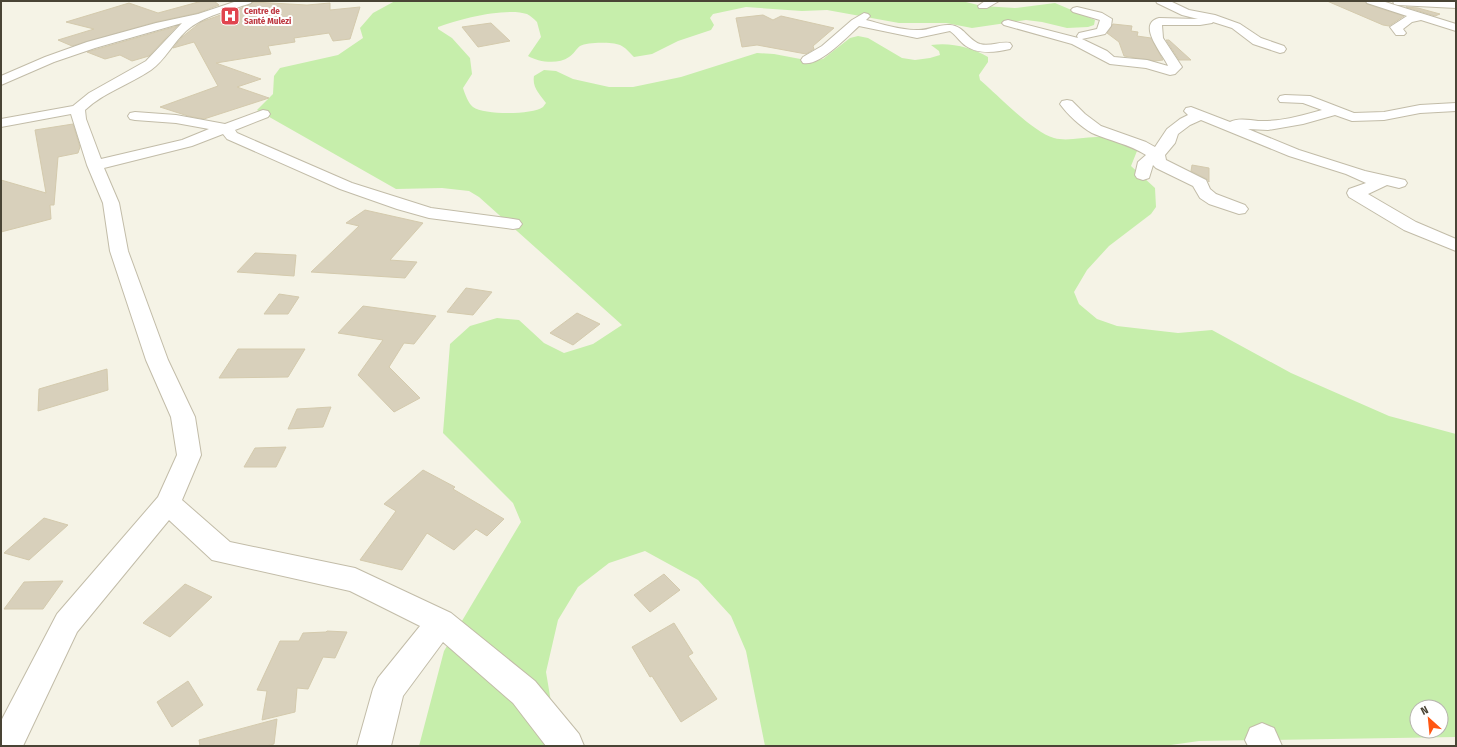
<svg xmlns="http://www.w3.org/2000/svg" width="1457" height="747" viewBox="0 0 1457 747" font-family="'Fira Sans Condensed',sans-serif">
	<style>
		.green { fill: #c6eeab; fill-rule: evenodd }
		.building { fill: #d8d0bb; stroke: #d4caad }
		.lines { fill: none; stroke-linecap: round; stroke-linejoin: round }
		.street-casing { stroke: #c2bca8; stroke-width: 2 }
		.street { fill: #fff; fill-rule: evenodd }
		.labels { text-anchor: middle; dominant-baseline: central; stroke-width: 4; stroke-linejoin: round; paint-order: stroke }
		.far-health-label { font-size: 9px; font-weight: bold; fill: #be3a42; stroke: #fff; text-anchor: start }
	</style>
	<rect width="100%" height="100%" fill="#f5f3e6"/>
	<path class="green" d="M395,1H962L982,6L1015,8L1055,3L1095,20L1094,25L1088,27L1067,28L1042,22L1026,20L972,28L946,23H899L827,10L802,11L746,7L713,14L710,18L714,25L711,30L678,41L652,54L634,57C630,53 625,47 620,45C611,42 588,42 580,46C576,49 573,55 569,57C558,65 538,62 528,56L541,37L537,22C534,19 531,16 527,14C507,7 458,19 438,27V29L452,38L470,58L472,74L463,88C465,94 468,103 473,107C484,115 532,115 543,107C544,106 545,104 546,103C540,94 532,88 534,76L544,70L556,71L573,79L609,87H633L681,77L757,53L774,54L811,61L823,59L850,38L858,36L868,38L902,58L915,60L930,58L940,55L939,51L931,45C950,42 972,47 988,57V62L979,75L980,80C998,95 1032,132 1054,138C1069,142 1084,136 1100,137C1112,138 1126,144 1137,151L1131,166L1155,188L1156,207L1151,214L1109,246L1087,270L1074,292L1079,304L1097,319L1117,326L1178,333L1212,330L1291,373L1389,416L1456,434V737L1199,741L1164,746H765L746,651L731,616L698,580L645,551L609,563L578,587L558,620L546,672L555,726L583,746H419L444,651L521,522L513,503L443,433L450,344L470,326L497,318L519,320L544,343L564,353L593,344L622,325L479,197L469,191L442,188L396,189L257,110L273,94L274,76L280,68L338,55L363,38L360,28L373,13ZM1417,707H1441V731H1417Z"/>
	<g class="building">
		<polygon points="202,1 214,1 219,5 198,13 156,22 72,46 58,40 94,29 66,22 129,3 158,13"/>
		<polygon points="1327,1 1365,1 1367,4 1404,16 1389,26 1383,25"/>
		<polygon points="253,2 307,5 330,3 330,10 360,7 350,39 333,41 329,33 294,38 295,42 268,46 271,54 216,63 261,79 237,87 269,98 204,119 188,116 160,107 218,86 194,42 173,48 182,37 201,22 226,13 230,13 251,4"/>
		<polygon points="1406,7 1418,8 1440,14 1435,16"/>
		<polygon points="763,15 773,20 781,16 834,28 813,46 814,49 806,54 757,45 742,47 736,18"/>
		<polygon points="491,23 510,41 478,47 462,27"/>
		<polygon points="1113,24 1132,26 1131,31 1138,32 1137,36 1151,38 1163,60 1155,61 1124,56 1119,42 1107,33"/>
		<polygon points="177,26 149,56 132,61 120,55 105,59 87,52"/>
		<polygon points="1166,40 1169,40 1191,60 1179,60"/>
		<polygon points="73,124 80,147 78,153 58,157 54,205 50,205 51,219 1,232 1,180 46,193 35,130"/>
		<polygon points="1192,165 1209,168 1209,182 1207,179 1191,171"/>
		<polygon points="365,210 423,223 390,260 417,262 405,278 311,272 359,226 346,223"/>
		<polygon points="255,253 296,255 294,276 237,272"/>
		<polygon points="466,288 492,292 473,315 447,312"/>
		<polygon points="279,294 299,297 288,314 264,314"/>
		<polygon points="363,306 436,316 414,344 404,343 389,367 420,398 394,412 358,375 383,340 338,333"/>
		<polygon points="577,313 600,324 573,345 550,333"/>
		<polygon points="238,349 305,349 288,377 219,378"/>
		<polygon points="107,369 108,390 38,411 39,389"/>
		<polygon points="331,407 323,427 288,429 297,409"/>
		<polygon points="286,447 276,467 244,467 255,448"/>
		<polygon points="423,470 455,487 453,489 504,519 487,536 476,529 454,550 427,533 402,570 360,560 396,511 384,504"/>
		<polygon points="44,518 68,525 29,560 4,553"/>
		<polygon points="664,574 680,590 650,612 634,595"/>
		<polygon points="63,581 43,609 4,609 24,582"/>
		<polygon points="185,584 212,597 170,637 143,623"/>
		<polygon points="674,623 693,653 688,656 717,699 681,722 652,676 650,677 632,647"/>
		<polygon points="327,631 347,632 335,658 323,657 308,689 297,688 295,712 262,720 267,691 257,690 280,641 299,641 303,633 326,632"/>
		<polygon points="188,681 203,705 172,727 157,702"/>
		<polygon points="277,719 274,744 266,746 200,746 199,740"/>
	</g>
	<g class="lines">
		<defs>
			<g id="street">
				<path d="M237,1H252L251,3C229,11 204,15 186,31C173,43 165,60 151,70C129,85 104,92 85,110L86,119L101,159L182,140L209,129L176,123L135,120L130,119L128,116L130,113L135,112L176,115L225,124L263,110L268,111L270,114L268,117L235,130L237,133L352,183L409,201L431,208L513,219L519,220L522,224L519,228L513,229L429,218L397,209L340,189L227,139L223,134L192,146L104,168L119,203L128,251L168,360L195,417L201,455L182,500L230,542L355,568L451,613L535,681L579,734L584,746H546L513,703L443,642L403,696L391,746H357L373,689L378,678L420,626L350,591L212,560L169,520L77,632L23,746H1V721L57,614L158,497L177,455L171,417L146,360L110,251L103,203L87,165L71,114L1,127V119L73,106L89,93L146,61L182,23L95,48L54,62L1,85V76L45,57L87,42L156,23L198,14Z"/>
				<polygon points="985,1 999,1 987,8 979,8 978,6"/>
				<path d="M1156,1H1170L1189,10L1215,15L1240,24L1261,38L1284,46L1286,49L1284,52L1280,53L1253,44L1232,28L1213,22L1212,23L1200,25H1162L1163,38L1182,67L1175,74L1170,75L1146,68L1110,64L1072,44L1004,25L1002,23L1004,21L1008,20L1078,38L1077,36L1079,33L1097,29L1100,20L1073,12L1071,10L1073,8L1077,7L1102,13L1112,19L1111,26L1105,34L1082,39L1107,51L1114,57L1147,60L1168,66C1165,57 1135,24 1159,18L1198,19L1182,15L1157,3Z"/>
				<polygon points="1366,1 1382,1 1456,24 1456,31 1421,20 1412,22 1403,29 1406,33 1404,35 1396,35 1390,27 1407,16 1367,3"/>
				<polygon points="1393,1 1456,2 1456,8 1398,5 1394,4"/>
				<path d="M864,13L868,14L870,16L866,20C882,24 900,30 917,30C928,31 938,24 950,25C964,26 968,40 980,44C990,47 1000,41 1010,43L1012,46L1010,49C997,52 979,55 966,46C960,42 956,35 950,31L917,38L859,26C847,37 819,67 803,63L801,60L803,57L822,46L852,20Z"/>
				<path d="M1285,95L1310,96L1354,113L1384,112L1420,105L1456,103V111L1420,113L1384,120L1352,121L1335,115L1303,124L1268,130L1248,129L1299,150L1365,171L1405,180L1407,183L1405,186L1399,188L1387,185L1368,194L1416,222L1456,239V251L1404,230L1349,197L1347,193L1349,189L1366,183L1346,174L1289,156L1201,120L1190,125L1178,134L1175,143L1165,155L1166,160L1206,180L1210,189L1216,194L1245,205L1248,209L1245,213L1239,214L1209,204L1200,198L1193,186L1156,168L1153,165L1149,178L1143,180L1137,178L1135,175L1138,162L1146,155C1129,144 1110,141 1092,133C1081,127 1067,114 1060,104L1062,101L1067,100L1072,101L1085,114L1101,126L1146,142L1155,147L1167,129L1180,119L1188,115L1184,111L1186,108L1191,107L1230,122C1238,118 1249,120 1258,121C1279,122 1301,116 1322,110L1303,103L1280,102L1278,99L1280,96Z"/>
				<polygon points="1262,723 1274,728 1282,746 1248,746 1245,740 1250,728"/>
			</g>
		</defs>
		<use href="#street" class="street-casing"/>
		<use href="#street" class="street"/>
	</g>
	<defs>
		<symbol id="hospital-square" viewBox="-11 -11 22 22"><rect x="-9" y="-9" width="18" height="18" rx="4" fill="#e0444e" stroke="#fff"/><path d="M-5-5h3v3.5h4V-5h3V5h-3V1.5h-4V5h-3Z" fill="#fff"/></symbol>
	</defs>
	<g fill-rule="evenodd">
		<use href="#hospital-square" x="219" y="5" width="22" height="22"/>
	</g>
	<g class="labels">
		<g class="far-health-label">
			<text x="244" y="11">Centre de<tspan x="244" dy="10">Santé Mulezi</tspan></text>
		</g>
	</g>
	<rect width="1457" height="747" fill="none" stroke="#494435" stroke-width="4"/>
	<g transform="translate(1429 719) rotate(333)"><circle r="19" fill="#ffffff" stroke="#b6b4ae"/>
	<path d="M0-3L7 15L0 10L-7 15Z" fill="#ff5713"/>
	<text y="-6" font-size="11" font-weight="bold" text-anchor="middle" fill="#494435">N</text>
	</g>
</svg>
